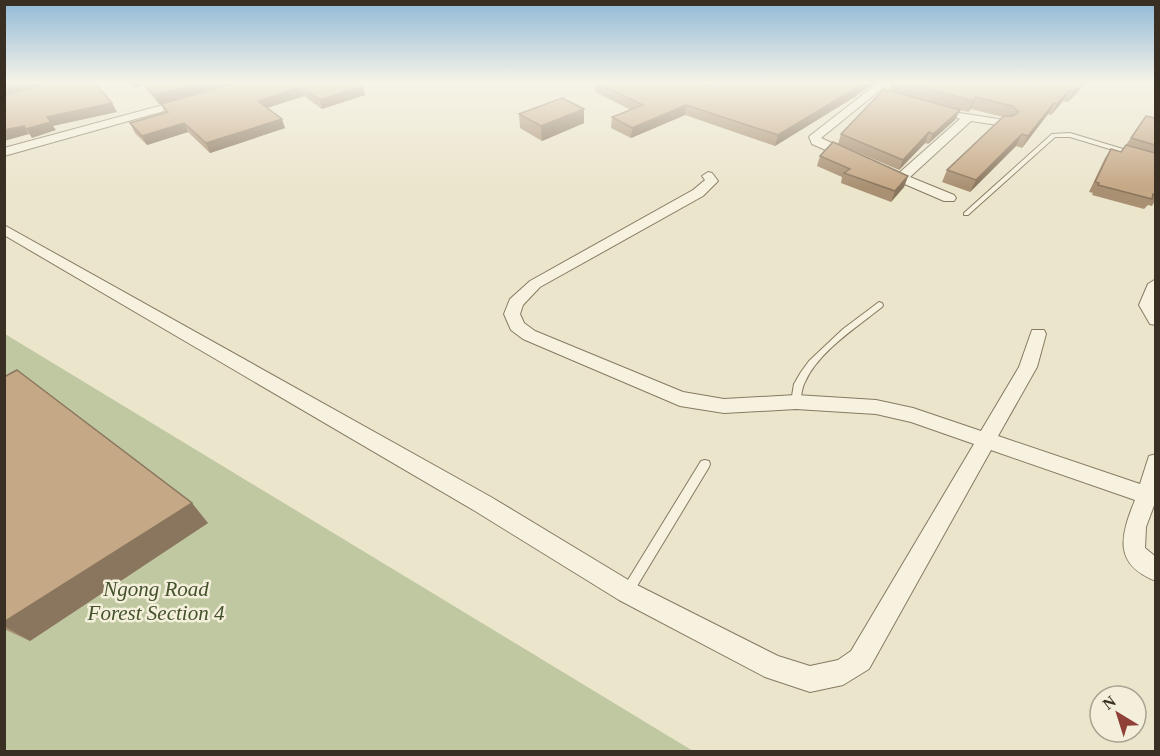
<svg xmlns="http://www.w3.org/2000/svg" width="1160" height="756" viewBox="0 0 1160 756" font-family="Georgia,serif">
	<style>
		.green { fill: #bfc8a1 }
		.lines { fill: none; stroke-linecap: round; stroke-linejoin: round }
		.service-casing { stroke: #877a62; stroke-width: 2 }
		.minor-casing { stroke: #877a62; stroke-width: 2 }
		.service { fill: #f6f2df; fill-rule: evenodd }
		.minor { fill: #f6f2df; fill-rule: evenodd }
		.wall { fill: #a99073 }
		.shaded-wall { fill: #8a765e }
		.building { fill: #c5a886; stroke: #8a765e; stroke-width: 1.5 }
		.labels { text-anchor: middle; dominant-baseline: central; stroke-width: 5; stroke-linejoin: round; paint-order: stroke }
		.near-park-label { font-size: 21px; font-style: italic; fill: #45532c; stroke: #f3efdb }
	</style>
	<rect width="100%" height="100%" fill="#ebe5cc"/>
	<polygon class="green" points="5,334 693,751 5,751"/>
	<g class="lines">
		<defs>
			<g id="service">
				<polygon points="1070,133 1156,159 1156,163 1070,137 1055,137 968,215 964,215 964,213 1052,134"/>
				<path d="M879,302L882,303L883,305L882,307C857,327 818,352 805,382C801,389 802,397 799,404H793L791,402L794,384L801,372L809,361L843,329Z"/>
				<polygon points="705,460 709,461 710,464 709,467 631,596 627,598 623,596 621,592 623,588 701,461"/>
			</g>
			<g id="minor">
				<polygon points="879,82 890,82 821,138 854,153 854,159 846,159 812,144 809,137 811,135"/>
				<polygon points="185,99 190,102 189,104 4,156 4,148"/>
				<polygon points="959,113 1005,120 1011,123 1005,126 971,121 910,177 954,195 956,198 954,201 944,201 879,173 877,170 879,167 887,167 899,173 960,119 953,116"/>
				<path d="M708,172L712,173L718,181L703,196L540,287L523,305L520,314L524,323L535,331L683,392L724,399L796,395L876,400L913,408L981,431L1019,367L1032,330H1044L1046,334L1037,367L998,436L1140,484L1149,456L1156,454V500L1146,527L1145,548L1156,557V581C1112,564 1121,535 1135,500L991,450L869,669L843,685L810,692L765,677L619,600L475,511L4,235V225L491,497L635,584L778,656L810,666L838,660L851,651L974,444L911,422L876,414L796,409L724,413L680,406L523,339L511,330L504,314L510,299L530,281L693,190L705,180L702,176Z"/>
				<polygon points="1156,279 1156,325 1150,324 1139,305 1148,284"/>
			</g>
		</defs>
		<use href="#service" class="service-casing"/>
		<use href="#minor" class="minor-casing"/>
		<use href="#service" class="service"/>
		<use href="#minor" class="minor"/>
	</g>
	<g class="wall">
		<polygon points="128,82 356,82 365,95 322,109 304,96 267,108 285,128 210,153 188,132 147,145 135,133 130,123 165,113 161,104 168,102 159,104 143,85 135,88"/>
		<polygon points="595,82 722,82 710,86 704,84 712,87 725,82 876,82 856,96 775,146 685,115 631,138 611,128 612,117 631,110 595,92"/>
		<polygon points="892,82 1028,82 1041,85 1087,82 1068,102 1063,101 1051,115 1048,114 1022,148 1016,146 970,192 942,182 947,170 1003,117 971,109 968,112 960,110 955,120 928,144 925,143 899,170 838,144 841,134 948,107 889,90"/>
		<polygon points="519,114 584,123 542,141 520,128"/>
		<polygon points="1146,116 1155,118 1155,201 1152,206 1148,205 1144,209 1092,195 1093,193 1089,192 1105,158 1111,149 1121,152"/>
		<polygon points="820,156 908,176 904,187 891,202 841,183 842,177 817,166"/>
		<polygon points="4,377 208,523 30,641 4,629"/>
	</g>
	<g class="shaded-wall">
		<polygon points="17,82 56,82 4,95 4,85"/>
		<polygon points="132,82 142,82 143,85 135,88"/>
		<polygon points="206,82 243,82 159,104 154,95"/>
		<polygon points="711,82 722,82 710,86"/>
		<polygon points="866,82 876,82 856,96 775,146 778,135"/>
		<polygon points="1083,82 1087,82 1068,102 1074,91"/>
		<polygon points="363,86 365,95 322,109 320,100"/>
		<polygon points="301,87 304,96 261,110 258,101"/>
		<polygon points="1069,90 1063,101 1051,115 1057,104"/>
		<polygon points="976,97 971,109 968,112 973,101"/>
		<polygon points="112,103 117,112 53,126 56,130 32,138 26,129 47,117"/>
		<polygon points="1054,103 1048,114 1022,148 1028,136"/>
		<polygon points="686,105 685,115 631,138 632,128"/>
		<polygon points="584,109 584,123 542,141 541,126"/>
		<polygon points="960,110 955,120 928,144 933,134"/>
		<polygon points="282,119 285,128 210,153 206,143"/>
		<polygon points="184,123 188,132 147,145 142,136"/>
		<polygon points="24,126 29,134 4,141 4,130"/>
		<polygon points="929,132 925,143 899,170 903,160"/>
		<polygon points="1022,134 1016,146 970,192 976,180"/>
		<polygon points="908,176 904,187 891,202 895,191"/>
		<polygon points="192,503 208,523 30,641 4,626 4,622"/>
	</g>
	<g class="building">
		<polygon points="4,82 17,82 4,85"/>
		<polygon points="53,82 94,82 112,103 47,117 51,122 26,129 24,126 4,130 4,95"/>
		<polygon points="143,82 206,82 154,95"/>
		<polygon points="240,82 356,82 363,86 320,100 301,87 258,101 282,119 206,143 184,123 142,136 130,123 168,112 161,104"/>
		<polygon points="595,82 698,82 712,87 725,82 866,82 778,135 686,105 632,128 612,117 643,105"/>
		<polygon points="903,82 1028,82 1041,85 1045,82 1083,82 1074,91 1069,90 1057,104 1054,103 1028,136 1022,134 976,180 947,170 1004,116 1012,116 1019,112 1012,106 976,97 973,101"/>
		<polygon points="884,89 960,110 933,134 929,132 903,160 841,134"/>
		<polygon points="562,98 584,109 541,126 519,114"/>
		<polygon points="1146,116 1155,118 1155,145 1131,138"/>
		<polygon points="833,142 908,176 895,191 844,173 850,169 820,156"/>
		<polygon points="1126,145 1155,153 1155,195 1153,194 1152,199 1098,185 1099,183 1095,182 1111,149 1121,152"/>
		<polygon points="17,370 192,503 4,622 4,377"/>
	</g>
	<linearGradient id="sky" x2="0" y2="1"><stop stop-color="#90b9d7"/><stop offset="0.44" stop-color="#f6f3e8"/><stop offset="1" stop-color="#f6f3e8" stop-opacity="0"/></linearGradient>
	<rect width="1160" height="187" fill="url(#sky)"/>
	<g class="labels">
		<g class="near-park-label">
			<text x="156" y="589">Ngong Road<tspan x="156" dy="24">Forest Section 4</tspan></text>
		</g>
	</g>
	<rect width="1160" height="756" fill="none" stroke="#393023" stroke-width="12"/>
	<g transform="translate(1118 714) rotate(322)"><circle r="28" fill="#f3efdb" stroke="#a9a391" stroke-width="1.5"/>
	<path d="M0-4.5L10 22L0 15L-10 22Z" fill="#8f4138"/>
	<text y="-9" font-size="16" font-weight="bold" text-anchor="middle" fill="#393023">N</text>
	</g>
</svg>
